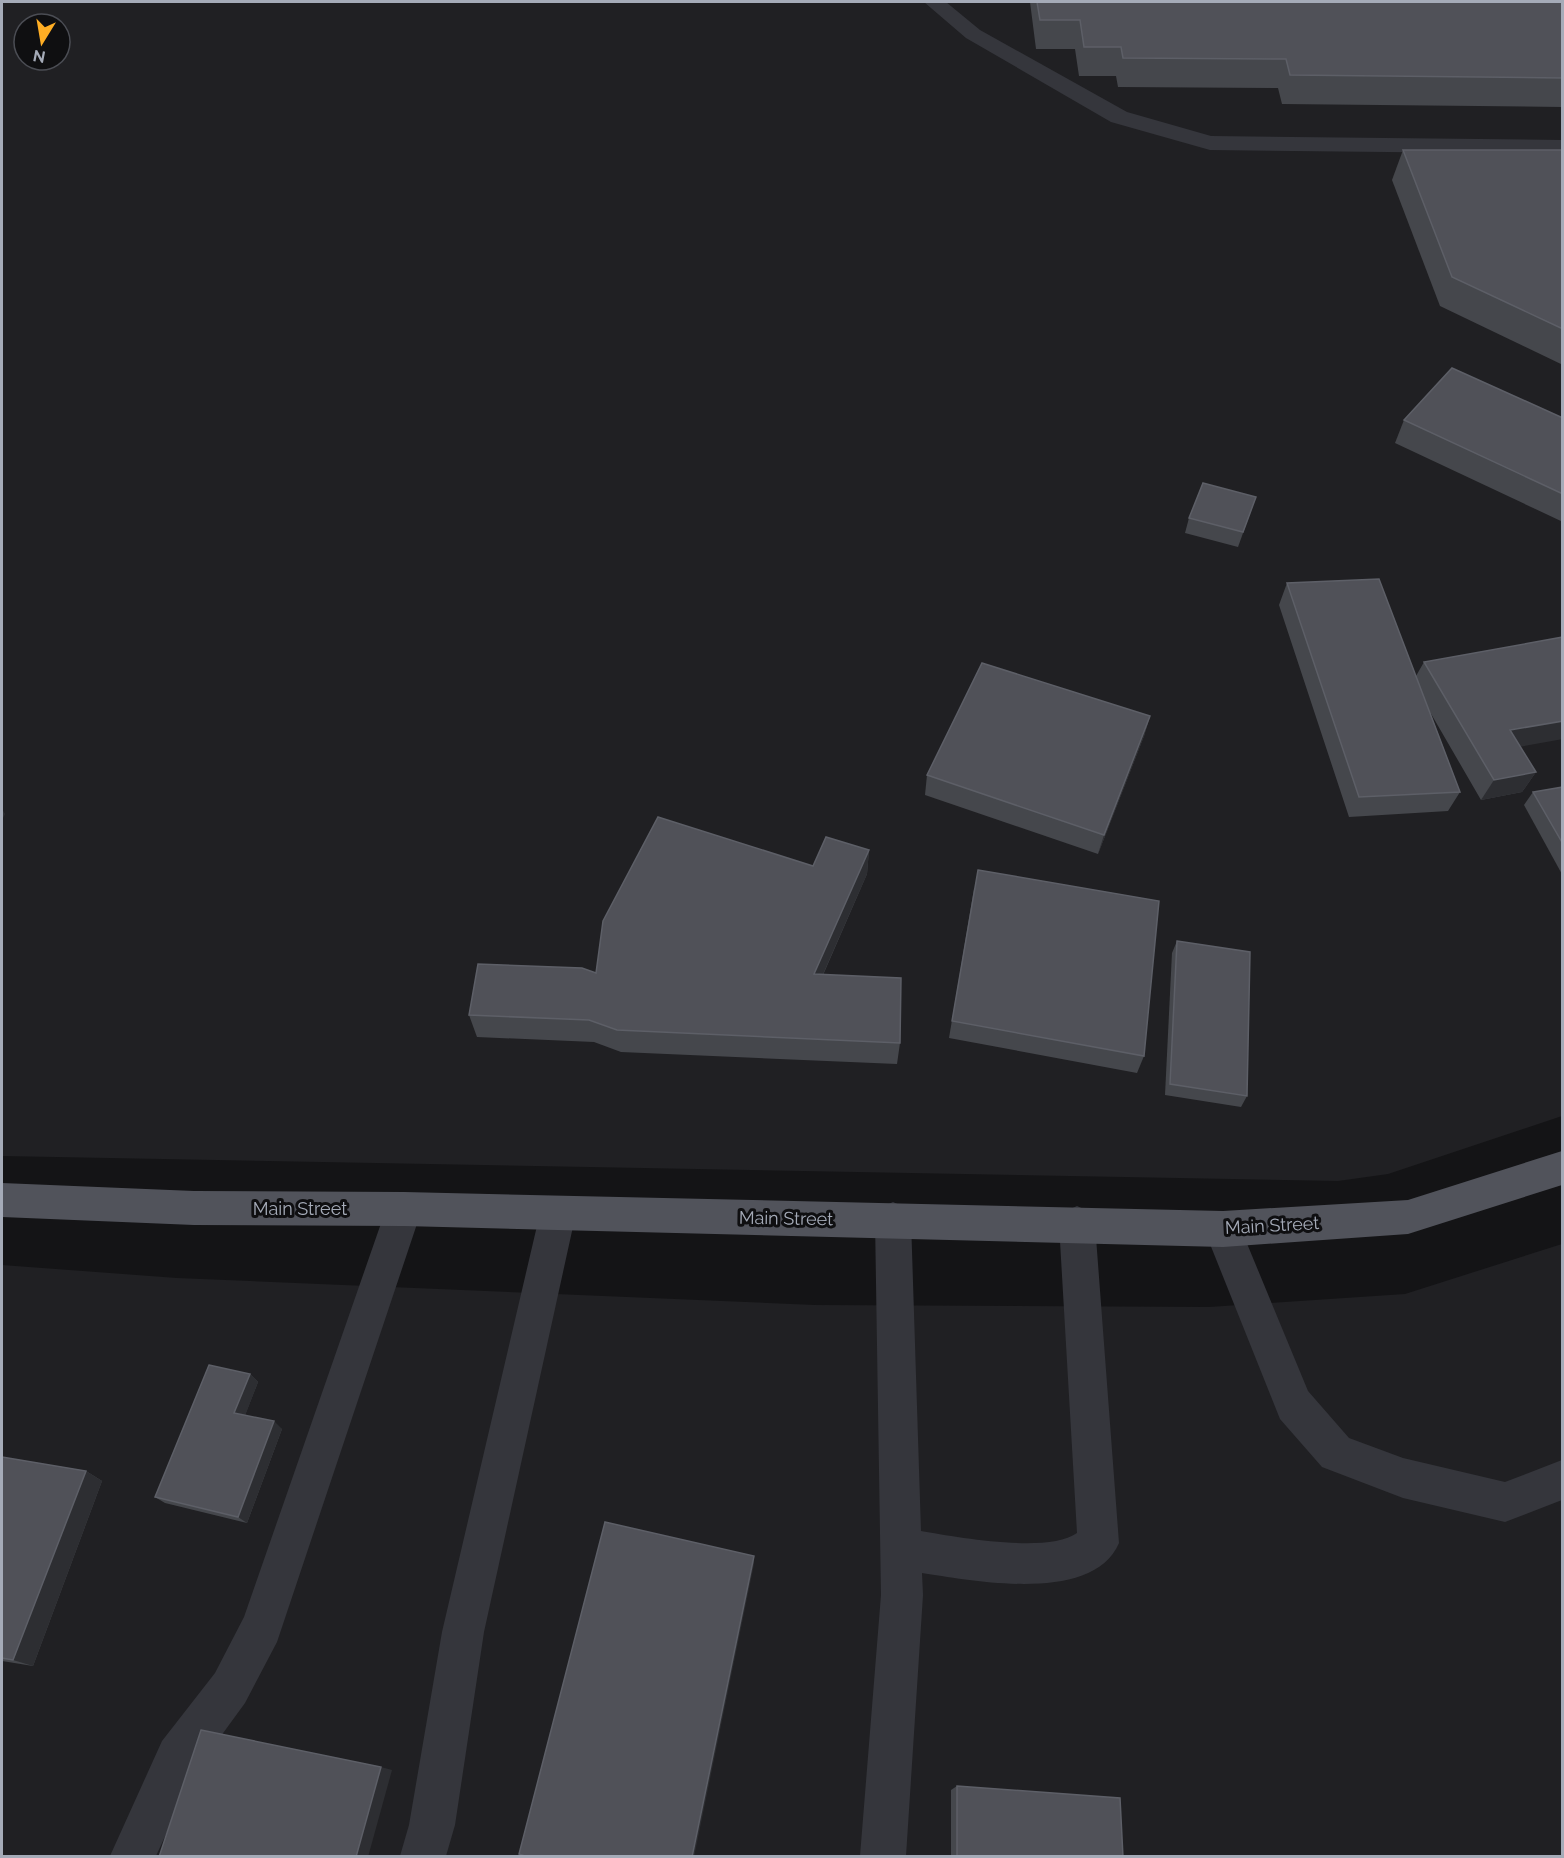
<svg xmlns="http://www.w3.org/2000/svg" width="1564" height="1858" viewBox="0 0 1564 1858" font-family="Raleway,sans-serif">
	<style>
		.built { fill: #202023; fill-rule: evenodd }
		.lines { fill: none; stroke-linecap: round; stroke-linejoin: round }
		.minor { fill: #35363c; fill-rule: evenodd }
		.major { fill: #51535b; fill-rule: evenodd }
		.wall { fill: #45474c }
		.shaded-wall { fill: #2d2e32 }
		.building { fill: #505158; stroke: #5d5f67; stroke-width: 1.5 }
		.labels { text-anchor: middle; dominant-baseline: central; stroke-width: 6; stroke-linejoin: round; paint-order: stroke }
		.street-label { font-size: 18px; fill: #a5abb8; stroke: #0f0f11 }
	</style>
	<rect width="100%" height="100%" fill="#141416"/>
	<g class="built">
		<path d="M2,2H1562V1116L1388,1174L1338,1181L2,1156ZM24,24H60V60H24Z"/>
		<polygon points="1562,1244 1562,1856 2,1856 2,1265 177,1278 815,1305 1209,1307 1405,1294"/>
	</g>
	<g class="lines">
		<g class="minor">
			<polygon points="924,2 946,2 980,30 1127,112 1211,136 1562,140 1562,154 1210,150 1111,122 966,38"/>
			<polygon points="404,1192 417,1197 422,1209 277,1642 245,1703 194,1773 156,1856 110,1856 162,1741 215,1673 244,1617 386,1209 391,1197"/>
			<polygon points="558,1196 571,1201 576,1213 484,1632 455,1825 446,1856 400,1856 409,1825 442,1632 540,1213 545,1201"/>
			<path d="M893,1202L906,1208L911,1220L921,1531C956,1537 1048,1554 1077,1533L1059,1224L1064,1212L1077,1206L1090,1212L1095,1224L1119,1543C1093,1604 974,1581 922,1573L923,1595L906,1856H860L881,1595L875,1220L880,1208Z"/>
			<polygon points="1223,1211 1236,1217 1308,1391 1349,1438 1403,1458 1505,1482 1562,1460 1562,1500 1505,1522 1403,1498 1322,1467 1280,1419 1204,1229 1210,1217"/>
		</g>
		<polygon class="major" points="1562,1151 1562,1185 1408,1234 1223,1247 404,1226 194,1225 2,1217 2,1183 194,1191 404,1192 1223,1211 1408,1200"/>
	</g>
	<g class="wall">
		<polygon points="1030,2 1563,2 1563,107 1282,104 1278,88 1118,87 1116,76 1079,76 1075,49 1036,49"/>
		<polygon points="1403,150 1563,150 1563,365 1440,306 1392,180"/>
		<polygon points="1563,418 1563,522 1395,443 1404,420"/>
		<polygon points="1256,497 1238,547 1185,533 1189,518"/>
		<polygon points="1287,583 1416,676 1424,662 1520,747 1536,772 1522,792 1481,800 1430,712 1460,792 1448,811 1349,817 1279,605"/>
		<polygon points="1150,716 1144,736 1098,854 925,795 927,775"/>
		<polygon points="1563,787 1563,876 1524,805 1533,792"/>
		<polygon points="869,850 867,874 823,975 900,1043 897,1064 621,1052 594,1042 477,1037 469,1015 596,973 813,866"/>
		<polygon points="974,889 1144,1056 1137,1073 949,1038"/>
		<polygon points="1177,941 1247,1096 1241,1107 1165,1095 1172,953"/>
		<polygon points="250,1374 258,1382 245,1415 282,1429 247,1523 165,1503 155,1497"/>
		<polygon points="2,1457 86,1471 102,1481 33,1666 2,1661"/>
		<polygon points="957,1786 1123,1857 951,1857 951,1790"/>
	</g>
	<g class="shaded-wall">
		<polygon points="1150,716 1144,736 1098,854 1104,835"/>
		<polygon points="1563,721 1563,739 1497,751 1510,730"/>
		<polygon points="1536,772 1522,792 1481,800 1494,780"/>
		<polygon points="2,809 5,814 2,820"/>
		<polygon points="869,850 867,874 813,997 814,974"/>
		<polygon points="250,1374 258,1382 243,1421 234,1413"/>
		<polygon points="274,1421 282,1429 247,1523 238,1517"/>
		<polygon points="86,1471 102,1481 33,1666 13,1660"/>
		<polygon points="754,1556 754,1564 694,1857 692,1857"/>
		<polygon points="381,1767 392,1770 368,1857 356,1857"/>
	</g>
	<g class="building">
		<polygon points="1037,2 1563,2 1563,78 1290,75 1286,59 1123,58 1121,47 1084,47 1080,20 1040,20"/>
		<polygon points="1403,150 1563,150 1563,329 1452,277"/>
		<polygon points="1452,368 1563,418 1563,494 1404,420"/>
		<polygon points="1203,483 1256,497 1243,532 1189,518"/>
		<polygon points="1379,579 1460,792 1359,797 1287,583"/>
		<polygon points="1563,637 1563,721 1510,730 1536,772 1494,780 1424,662"/>
		<polygon points="982,663 1150,716 1104,835 927,775"/>
		<polygon points="1563,787 1563,844 1533,792"/>
		<polygon points="658,817 813,866 826,837 869,850 814,974 901,978 900,1043 617,1030 589,1020 469,1015 478,964 582,968 596,973 603,921"/>
		<polygon points="978,870 1159,901 1144,1056 952,1021"/>
		<polygon points="1177,941 1250,952 1247,1096 1170,1084"/>
		<polygon points="209,1365 250,1374 234,1413 274,1421 238,1517 155,1497"/>
		<polygon points="2,1457 86,1471 13,1660 2,1658"/>
		<polygon points="605,1522 754,1556 692,1857 528,1857 519,1854"/>
		<polygon points="201,1730 381,1767 356,1857 159,1857"/>
		<polygon points="957,1786 1120,1798 1123,1857 957,1857"/>
	</g>
	<g class="labels">
		<g class="street-label">
			<text x="300" y="1208">Main Street</text>
			<text transform="translate(786 1218) rotate(1)">Main Street</text>
			<text transform="translate(1272 1225) rotate(-3)">Main Street</text>
		</g>
	</g>
	<rect width="1564" height="1858" fill="none" stroke="#a5abb8" stroke-width="6"/>
	<g transform="translate(42 42) rotate(191)"><circle r="28" fill="#0f0f11" stroke="#4b4d54" stroke-width="1.5"/>
	<path d="M0-4.5L10 22L0 15L-10 22Z" fill="#ffae24"/>
	<text y="-9" font-size="16" font-weight="bold" text-anchor="middle" fill="#a5abb8">N</text>
	</g>
</svg>
